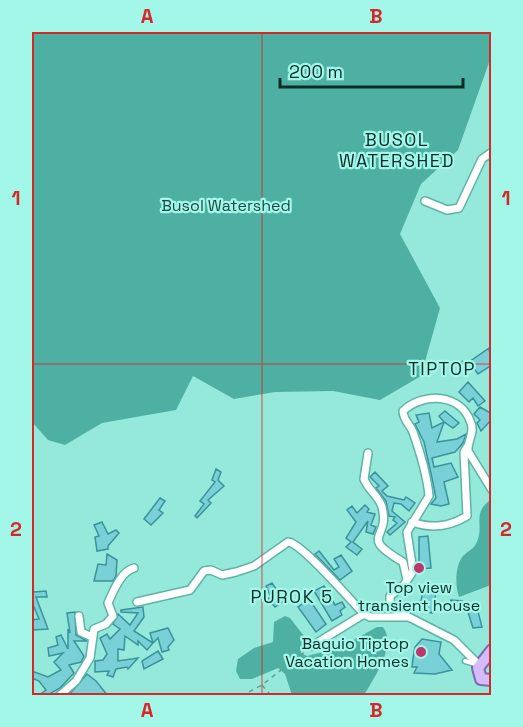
<svg xmlns="http://www.w3.org/2000/svg" width="523" height="727" viewBox="0 0 523 727" font-family="'Space Grotesk',sans-serif">
  <style>
    .forest { fill: #4eb0a2 }
    .building { fill: #79d0d7; stroke: #39939a; stroke-width: 1.5 }
    .lines { fill: none; stroke-linecap: round; stroke-linejoin: round }
    .service-casing { stroke: #5fb3a6; stroke-width: 7 }
    .minor-casing { stroke: #5fb3a6; stroke-width: 10 }
    .primary-casing { stroke: #7c6baf; stroke-width: 14 }
    .path { stroke: #5fa196; stroke-width: 1.5; stroke-dasharray: 4.5 4.5; stroke-linecap: butt }
    .service { stroke: #fff; stroke-width: 4 }
    .minor { stroke: #fff; stroke-width: 7 }
    .primary { stroke: #d6bafa; stroke-width: 10 }
    .grid { fill: none; stroke: #d62828; stroke-width: 1.5; stroke-opacity: 0.55 }
    .poi-dot { fill: #c03569; stroke: #a2f7e8; stroke-width: 2 }
    .labels { text-anchor: middle; dominant-baseline: central; stroke-width: 4.5; stroke-linejoin: round; paint-order: stroke }
    .park-label { font-size: 16px; fill: #1d4942; stroke: #a2f7e8 }
    .poi-label { font-size: 16px; fill: #082d28; stroke: #a2f7e8 }
    .neighbourhood-label { font-size: 18px; letter-spacing: 1.5px; fill: #082d28; stroke: #a2f7e8 }
    .neatline { fill: none; stroke: #d62828; stroke-width: 2 }
    .grid-label { font-size: 20px; text-anchor: middle; font-weight: bold; fill: #d62828 }
  </style>
  <rect width="100%" height="100%" fill="#95e9db"/>
  <!-- forest -->
  <path class="forest" d="M 32,32 L 491,32 L 491,57 L 458,150 L 421,184 L 400,234 L 440,308 L 421,376 L 380,400 L 333,391 L 275,392 L 234,399 L 193,376 L 176,410 L 102,423 L 65,445 L 48,440 L 32,422 Z
    M 489,501 L 492,501 L 491,585 L 459,597 C 455,586 455,565 463,556 C 470,549 475,549 478,539 C 483,524 473,514 489,501 Z
    M 285,616 L 290,618 L 304,636 L 301,653 L 307,656 L 339,648 L 377,627 L 383,627 C 397,645 374,678 364,695 L 292,695 L 285,674 L 278,668 L 252,679 L 240,679 L 236,671 L 238,659 L 254,648 L 273,642 L 274,622 Z"/>
  <!-- building -->
  <path class="building" d="M 489,348 L 492,365 L 478,374 L 472,366 L 466,372 L 458,365 L 463,361 L 466,364 Z
    M 468,382 L 485,401 L 478,406 L 473,398 L 469,402 L 459,392 Z
    M 480,407 L 492,414 L 492,419 L 481,431 L 477,423 L 480,420 L 474,414 Z
    M 445,411 L 459,423 L 453,428 L 444,422 L 437,442 L 457,439 L 466,434 L 463,443 L 455,452 L 432,458 L 434,467 L 451,463 L 458,477 L 444,482 L 449,504 L 441,506 L 431,504 L 436,498 L 432,478 L 424,442 L 415,424 L 419,422 L 416,415 L 429,413 L 432,428 L 444,422 L 439,416 Z
    M 216,469 L 221,472 L 218,480 L 224,486 L 208,500 L 211,503 L 197,518 L 195,516 L 204,504 L 200,501 L 215,482 L 212,480 Z
    M 375,472 L 388,486 L 382,491 L 387,496 L 404,500 L 406,497 L 415,503 L 409,511 L 401,504 L 394,503 L 392,511 L 405,522 L 390,535 L 387,532 L 397,523 L 393,520 L 395,517 L 389,516 L 386,501 L 376,488 L 379,486 L 370,477 Z
    M 160,498 L 165,501 L 159,510 L 163,513 L 151,525 L 144,519 Z
    M 365,505 L 369,509 L 367,512 L 375,514 L 371,525 L 376,527 L 373,534 L 366,532 L 368,521 L 353,542 L 362,549 L 357,555 L 346,547 L 351,542 L 346,538 L 356,522 L 347,510 L 352,506 L 357,513 Z
    M 102,522 L 108,534 L 116,530 L 119,533 L 108,546 L 108,549 L 97,551 L 95,537 L 99,536 L 94,525 Z
    M 428,536 L 431,568 L 419,569 L 419,537 Z
    M 319,551 L 334,570 L 339,567 L 334,559 L 341,555 L 352,571 L 340,580 L 315,554 Z
    M 107,554 L 117,560 L 116,576 L 113,581 L 94,581 L 98,564 L 106,565 Z
    M 272,583 L 284,601 L 275,607 L 268,599 L 271,597 L 266,586 Z
    M 324,586 L 335,605 L 342,602 L 345,607 L 340,611 L 342,615 L 332,621 L 314,591 Z
    M 32,588 L 34,592 L 46,591 L 47,597 L 36,597 L 48,629 L 32,630 L 32,620 L 39,619 L 34,607 L 32,608 Z
    M 423,591 L 436,593 L 432,613 L 419,610 Z
    M 309,599 L 326,624 L 316,632 L 298,607 Z
    M 451,600 L 462,601 L 461,606 L 476,604 L 482,627 L 473,628 L 468,612 L 449,610 Z
    M 143,607 L 144,617 L 134,631 L 153,643 L 147,650 L 138,641 L 138,645 L 125,636 L 124,650 L 118,649 L 118,661 L 138,658 L 128,669 L 127,667 L 116,669 L 113,677 L 107,675 L 109,671 L 95,672 L 95,661 L 103,660 L 107,654 L 100,638 L 107,634 L 110,639 L 120,629 L 113,624 L 118,614 L 130,625 L 138,613 L 121,612 L 121,610 Z
    M 75,612 L 76,635 L 87,641 L 74,641 L 84,656 L 81,662 L 69,665 L 74,673 L 60,688 L 46,696 L 38,696 L 46,690 L 39,681 L 32,678 L 32,671 L 48,677 L 61,670 L 54,662 L 63,653 L 49,656 L 48,648 L 58,645 L 56,637 L 61,635 L 68,649 L 68,629 L 70,633 L 67,613 Z
    M 168,628 L 174,640 L 168,647 L 169,650 L 162,652 L 158,638 L 153,643 L 150,633 Z
    M 422,639 L 441,642 L 439,654 L 452,670 L 435,674 L 414,673 L 417,667 L 412,667 L 413,658 L 415,647 Z
    M 158,651 L 163,659 L 144,669 L 142,661 Z
    M 87,674 L 96,681 L 108,696 L 68,696 Z"/>
  <g class="lines">
    <defs>
      <path id="service" d="M 465,661 L 475,664"/>
      <path id="minor" d="M 425,201 L 447,210 L 459,208 L 482,159 L 492,152
        M 368,453 L 364,479 C 368,490 379,496 382,507 C 391,540 357,535 403,562 L 407,580
        M 412,522 C 432,529 449,527 467,516 L 464,452 L 467,447
        M 137,602 L 190,590 L 204,571 L 211,570 L 222,575 L 236,572 L 254,566 L 288,542 C 302,543 351,601 364,614 L 370,617 L 407,617
        M 79,616 L 81,632 L 92,637
        M 312,646 L 364,614
        M 479,665 L 454,640 L 393,609 L 390,604 L 390,596 L 404,585 L 413,571 L 407,532 L 429,496 C 427,474 420,452 413,432 C 410,424 403,420 403,411 C 423,392 461,393 471,423 C 475,433 467,441 468,451 L 492,490
        M 59,696 L 76,681 L 90,658 L 94,629 L 106,624 L 113,616 L 108,603 C 113,592 121,571 134,568"/>
      <path id="primary" d="M 492,650 L 478,668 L 481,679 L 492,680"/>
    </defs>
    <!-- service casing -->
    <use href="#service" class="service-casing"/>
    <!-- minor casing -->
    <use href="#minor" class="minor-casing"/>
    <!-- primary casing -->
    <use href="#primary" class="primary-casing"/>
    <!-- path -->
    <path class="path" d="M 262,685 L 269,693
      M 241,696 L 262,685 L 307,650"/>
    <!-- service -->
    <use href="#service" class="service"/>
    <!-- minor -->
    <use href="#minor" class="minor"/>
    <!-- primary -->
    <use href="#primary" class="primary"/>
  </g>
  <!-- grid -->
  <path class="grid" d="M 262,32 L 262,696M 32,364 L 492,364"/>
  <!-- markers -->
  <g class="poi-dot">
    <circle cx="419" cy="568" r="6"/>
    <circle cx="421" cy="652" r="6"/>
  </g>
  <g class="labels">
    <!-- park labels -->
    <g class="park-label">
      <text x="226" y="205">Busol Watershed</text>
    </g>
    <!-- poi labels -->
    <g class="poi-label">
      <text x="419" y="587">Top view<tspan x="419" dy="18">transient house</tspan></text>
      <text x="409" y="643" text-anchor="end">Baguio Tiptop<tspan x="409" dy="18">Vacation Homes</tspan></text>
    </g>
    <!-- neighbourhood labels -->
    <g class="neighbourhood-label">
      <text x="397" y="139">BUSOL<tspan x="397" dy="21">WATERSHED</tspan></text>
      <text x="442" y="368">TIPTOP</text>
      <text x="292" y="596">PUROK 5</text>
    </g>
  </g>
  <!-- border -->
  <rect width="523" height="727" fill="none" stroke="#a2f7e8" stroke-width="66"/>
  <!-- scale -->
  <path d="M280 78v9h183v-9" fill="none" stroke="#082d28" stroke-width="3"/>
  <text x="289" y="78" font-size="18" fill="#082d28" stroke="#a2f7e8" stroke-width="4.5" paint-order="stroke">200 m</text>
  <rect x="33" y="33" width="457" height="661" class="neatline"/>
  <g class="grid-label">
    <text x="147" y="23">A</text>
    <text x="376" y="23">B</text>
    <text x="16" y="205">1</text>
    <text x="506" y="205">1</text>
    <text x="16" y="536">2</text>
    <text x="506" y="536">2</text>
    <text x="147" y="717">A</text>
    <text x="376" y="717">B</text>
  </g>
</svg>
